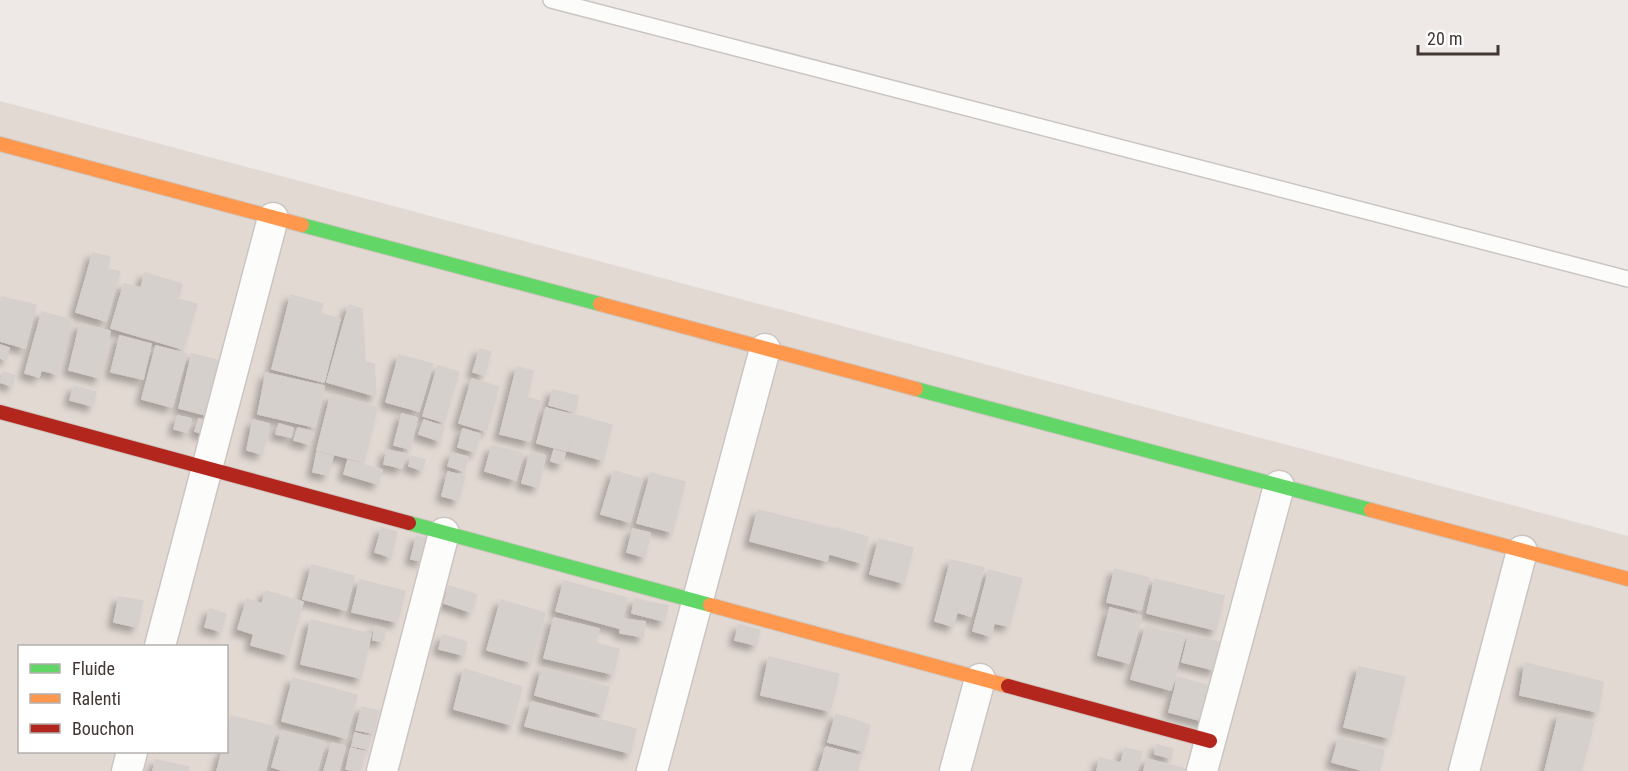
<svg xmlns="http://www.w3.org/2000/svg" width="1628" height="771" viewBox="0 0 1628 771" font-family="'Roboto Condensed',sans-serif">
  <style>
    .residential { fill: #e2d9d3; fill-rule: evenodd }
    .building { fill: #d6d0cd; stroke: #d6cfcc; stroke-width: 1.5; filter: url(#shadow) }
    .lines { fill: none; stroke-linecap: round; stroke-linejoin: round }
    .lane-casing { stroke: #cac5c2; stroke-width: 18 }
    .street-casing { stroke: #cac5c2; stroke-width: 33 }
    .fast-casing { stroke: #cec5be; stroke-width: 16 }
    .slow-casing { stroke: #cec5be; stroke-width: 16 }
    .jam-casing { stroke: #cec5be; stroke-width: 16 }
    .lane { stroke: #fcfcfb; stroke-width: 15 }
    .street { stroke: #fcfcfb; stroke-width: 30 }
    .fast { stroke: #63d668; stroke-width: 14 }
    .slow { stroke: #ff974d; stroke-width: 14 }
    .jam { stroke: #b3261e; stroke-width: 14 }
  </style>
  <defs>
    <filter id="shadow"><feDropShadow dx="-5.5" dy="5.5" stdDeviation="3" flood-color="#0004"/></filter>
  </defs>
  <rect width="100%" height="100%" fill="#eee9e6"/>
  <!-- residential -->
  <path class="residential" d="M 0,101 L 1628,536 L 1628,771 L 0,771 ZM 20,646 L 226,646 L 226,752 L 20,752 Z"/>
  <!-- building -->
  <path class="building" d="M 93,253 L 110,257 L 107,269 L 120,272 L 106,321 L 76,312 Z
    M 145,273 L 182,284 L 178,299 L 197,304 L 183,349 L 111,328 L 124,284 L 141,288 Z
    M 291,295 L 323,304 L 320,313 L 340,319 L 324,382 L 272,369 Z
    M 2,297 L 36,305 L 25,348 L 0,341 L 0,304 Z
    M 349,305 L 362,309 L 365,362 L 374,364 L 376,396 L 327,382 Z
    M 42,312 L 72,320 L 57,374 L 41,370 L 39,377 L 25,373 Z
    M 80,324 L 110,331 L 100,378 L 69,370 Z
    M 120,336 L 151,344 L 143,379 L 111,372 Z
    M 0,345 L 9,348 L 6,360 L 0,358 Z
    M 156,346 L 187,354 L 172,407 L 142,399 Z
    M 480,349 L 491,352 L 484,375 L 473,372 Z
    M 192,354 L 225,362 L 210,416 L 179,408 Z
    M 399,355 L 433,364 L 419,411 L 386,402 Z
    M 438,366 L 459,372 L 444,422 L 423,416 Z
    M 517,367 L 533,371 L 527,398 L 540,401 L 530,441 L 500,434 Z
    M 4,372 L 15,376 L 12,386 L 0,382 Z
    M 266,373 L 324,386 L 315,427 L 258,414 Z
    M 472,379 L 499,387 L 486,431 L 459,423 Z
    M 74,386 L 96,392 L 93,406 L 70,400 Z
    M 553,390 L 578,396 L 575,412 L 549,405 Z
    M 331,395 L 377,407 L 364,462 L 317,450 Z
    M 546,408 L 578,416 L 567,451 L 537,443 Z
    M 402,414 L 417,418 L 410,449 L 394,445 Z
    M 178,416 L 191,419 L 187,432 L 174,429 Z
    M 579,416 L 612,425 L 603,460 L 569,451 Z
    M 199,419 L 214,423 L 210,436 L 195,431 Z
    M 253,420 L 269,424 L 262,454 L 247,450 Z
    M 424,420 L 444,427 L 440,441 L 419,434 Z
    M 279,424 L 293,428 L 291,437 L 276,434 Z
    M 298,428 L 314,432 L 309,444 L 294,440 Z
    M 463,429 L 480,434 L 475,452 L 458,447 Z
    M 492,446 L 523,453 L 516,480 L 485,471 Z
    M 387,450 L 406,454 L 402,468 L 384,464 Z
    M 554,450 L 565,453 L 562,464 L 551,461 Z
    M 317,452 L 333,456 L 328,475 L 313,472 Z
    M 452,453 L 468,457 L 464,471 L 448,466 Z
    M 530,453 L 545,456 L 538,487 L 522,483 Z
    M 412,456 L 425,460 L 422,470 L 409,466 Z
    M 348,460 L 382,470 L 378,484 L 344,474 Z
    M 614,471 L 642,479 L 630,522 L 601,514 Z
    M 448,472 L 465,476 L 458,500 L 442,496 Z
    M 651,473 L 685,482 L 672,532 L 637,523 Z
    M 758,510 L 835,529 L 827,561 L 750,541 Z
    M 382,528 L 397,532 L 391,557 L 375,552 Z
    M 836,528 L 868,537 L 862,563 L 830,554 Z
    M 633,529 L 650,533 L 645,557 L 627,552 Z
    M 417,536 L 428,539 L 422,561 L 411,559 Z
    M 879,539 L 913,548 L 904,583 L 870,574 Z
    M 951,560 L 984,568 L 971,616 L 957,612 L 953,626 L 935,621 Z
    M 312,565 L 354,576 L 346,610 L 303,599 Z
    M 1115,569 L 1149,578 L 1141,610 L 1107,602 Z
    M 989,570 L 1022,579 L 1009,626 L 994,623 L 991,636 L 973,631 Z
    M 1155,579 L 1224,596 L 1216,630 L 1147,613 Z
    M 360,580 L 405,591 L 397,622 L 352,612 Z
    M 564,581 L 627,598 L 619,628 L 556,611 Z
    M 449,586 L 477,595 L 471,612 L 444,603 Z
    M 266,591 L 303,602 L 288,655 L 251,645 L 254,634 L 238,629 L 247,599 L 262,604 Z
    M 119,597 L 143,601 L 137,627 L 114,622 Z
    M 635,599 L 668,606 L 664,621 L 632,613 Z
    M 501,600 L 545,613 L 531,662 L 487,650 Z
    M 1110,608 L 1141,616 L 1129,663 L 1098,655 Z
    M 210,609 L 226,614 L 221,631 L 205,627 Z
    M 554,618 L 599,629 L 595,643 L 619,649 L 613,674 L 544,658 Z
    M 622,619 L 645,622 L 643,637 L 620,633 Z
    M 311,620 L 371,634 L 361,678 L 301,664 Z
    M 739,625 L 760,630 L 756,645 L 735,640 Z
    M 1146,626 L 1185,636 L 1171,690 L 1131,679 Z
    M 375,627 L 385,629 L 383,641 L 373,640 Z
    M 1189,634 L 1222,643 L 1215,670 L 1182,662 Z
    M 443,635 L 467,642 L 464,655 L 439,649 Z
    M 769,657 L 839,674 L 830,711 L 761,695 Z
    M 1525,663 L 1603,682 L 1598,712 L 1520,695 Z
    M 1359,667 L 1405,677 L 1390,738 L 1344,727 Z
    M 542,668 L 609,687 L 602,714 L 535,695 Z
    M 464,669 L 522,687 L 512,725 L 454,709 Z
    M 1178,677 L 1217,688 L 1207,722 L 1169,712 Z
    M 293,678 L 357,695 L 346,738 L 282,721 Z
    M 532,702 L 636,729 L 630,753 L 525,726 Z
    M 362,707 L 379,711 L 373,733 L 356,730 Z
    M 836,714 L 870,725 L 863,751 L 828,742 Z
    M 1559,714 L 1594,722 L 1581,771 L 1545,771 Z
    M 231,716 L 276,727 L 265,771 L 217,771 L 222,752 L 226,752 L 226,733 Z
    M 282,731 L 325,742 L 317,771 L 285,771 L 272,767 Z
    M 355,733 L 371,737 L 368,749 L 352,746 Z
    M 1339,738 L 1384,750 L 1379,771 L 1365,771 L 1332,762 Z
    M 332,743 L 345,747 L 339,771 L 324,771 Z
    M 1157,745 L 1173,749 L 1171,758 L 1155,754 Z
    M 826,747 L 861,756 L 857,771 L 819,771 Z
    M 351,748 L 365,752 L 360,771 L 346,769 Z
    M 1125,748 L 1142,752 L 1137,771 L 1097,771 L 1100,758 L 1121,763 Z
    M 1147,759 L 1189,770 L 1188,771 L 1144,771 Z
    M 156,760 L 189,767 L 188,771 L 153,771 Z"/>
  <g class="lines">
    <defs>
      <path id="lane" d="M 551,0 L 1628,279"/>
      <path id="street" d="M 160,646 L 273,218
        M 127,771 L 132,752
        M 382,771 L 444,533
        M 652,771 L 765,349
        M 955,771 L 980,679
        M 1202,771 L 1279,486
        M 1464,771 L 1522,551"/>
      <path id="fast" d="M 302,225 L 600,304
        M 916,389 L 1371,510
        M 409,523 L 710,605"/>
      <path id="slow" d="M 0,144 L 302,225
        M 600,304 L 916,389
        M 1371,510 L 1628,579
        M 710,605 L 1008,686"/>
      <path id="jam" d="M 0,412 L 409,523
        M 1008,686 L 1210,741"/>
    </defs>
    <!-- lane casing -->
    <use href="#lane" class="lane-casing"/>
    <!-- street casing -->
    <use href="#street" class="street-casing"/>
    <!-- fast casing -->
    <use href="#fast" class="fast-casing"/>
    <!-- slow casing -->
    <use href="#slow" class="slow-casing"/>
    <!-- jam casing -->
    <use href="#jam" class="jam-casing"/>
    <!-- lane -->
    <use href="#lane" class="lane"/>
    <!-- street -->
    <use href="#street" class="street"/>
    <!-- fast -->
    <use href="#fast" class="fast"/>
    <!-- slow -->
    <use href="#slow" class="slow"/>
    <!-- jam -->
    <use href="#jam" class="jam"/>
  </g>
  <!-- legend -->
  <rect x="18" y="645" width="210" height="108" fill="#ffffff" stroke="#b3afad" stroke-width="1.5"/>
  <rect x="30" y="664" width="30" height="9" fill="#63d668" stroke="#b3afad" stroke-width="1.5"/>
  <text x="72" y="675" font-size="18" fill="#423733">Fluide</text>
  <rect x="30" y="694" width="30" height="9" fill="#ff974d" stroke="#b3afad" stroke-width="1.5"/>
  <text x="72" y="705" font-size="18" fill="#423733">Ralenti</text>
  <rect x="30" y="724" width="30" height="9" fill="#b3261e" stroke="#b3afad" stroke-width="1.5"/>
  <text x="72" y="735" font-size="18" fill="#423733">Bouchon</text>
  <!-- scale -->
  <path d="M1418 45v9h80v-9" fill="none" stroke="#423733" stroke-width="3"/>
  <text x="1427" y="45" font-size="18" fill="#423733" stroke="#ffffff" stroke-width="4.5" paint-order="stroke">20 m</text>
</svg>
